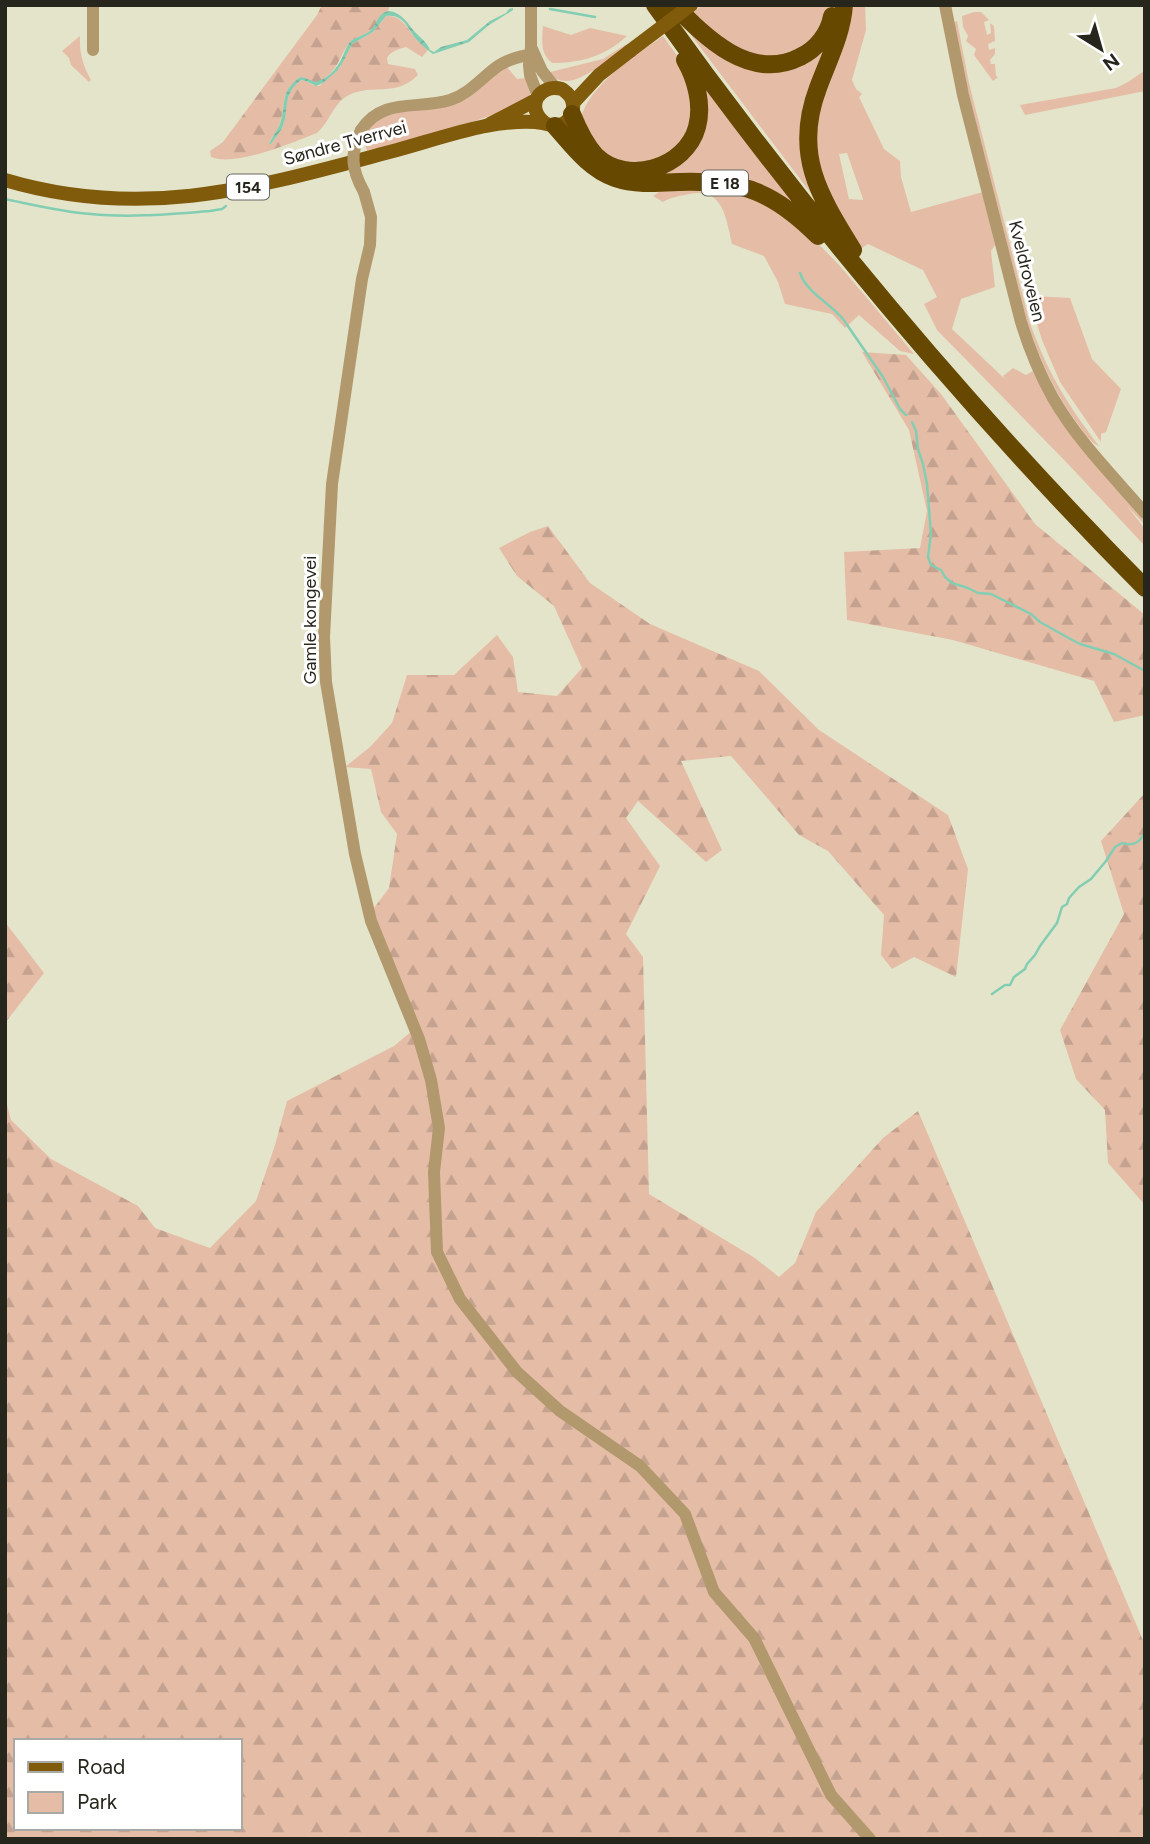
<svg xmlns="http://www.w3.org/2000/svg" width="1150" height="1844" viewBox="0 0 1150 1844" font-family="Figtree,sans-serif">
  <style>
    .green { fill: #e5bda7; fill-rule: evenodd }
    .forest { fill: url(#forest-firs); fill-rule: evenodd }
    .water { fill: url(#water-waves) }
    .lines { fill: none; stroke-linecap: round; stroke-linejoin: round }
    .stream { stroke: #83ceb2; stroke-width: 2.5 }
    .minor { stroke: #b2986d; stroke-width: 12 }
    .major { stroke: #805b0c; stroke-width: 14 }
    .highway { stroke: #674801; stroke-width: 18 }
    .minor-bridge { stroke: #b2986d; stroke-width: 12 }
    .major-bridge { stroke: #805b0c; stroke-width: 14 }
    .labels { text-anchor: middle; dominant-baseline: central; stroke-width: 6; stroke-linejoin: round; paint-order: stroke }
    .shield { fill: #fff; stroke: #676760; stroke-width: 2 }
    .shield-label { font-size: 16px; font-weight: bold; fill: #26261c }
    .street-label { font-size: 18px; fill: #26261c; stroke: #fff }
  </style>
  <defs>
    <pattern id="forest-firs" width="22" height="20" patternUnits="userSpaceOnUse" patternTransform="scale(1.75)"><rect width="22" height="20" fill="#e5bda7"/><path d="M5 1l3.5 6h-7zM16 11l3.5 6h-7z" fill="#c4a28f"/></pattern>
    <pattern id="water-waves" width="16" height="10" patternUnits="userSpaceOnUse" patternTransform="scale(1.75)"><rect width="16" height="10" fill="#83ceb2"/><path d="M0 5q4-4 8 0t8 0" fill="none" stroke="#71b198"/></pattern>
  </defs>
  <rect width="100%" height="100%" fill="#e3e4ca"/>
  <!-- green -->
  <path class="green" d="M 703,5 L 830,5 L 830,6 L 825,26 L 817,37 L 783,60 L 742,55 L 688,16 Z
    M 851,5 L 865,5 L 866,30 L 852,80 L 856,89 L 862,94 L 859,97 L 884,149 L 900,161 L 901,177 L 911,212 L 983,192 L 995,245 L 991,251 L 995,287 L 961,299 L 952,329 L 1005,379 L 1003,376 L 1013,368 L 1026,375 L 1033,371 L 1059,419 L 1145,522 L 1145,525 L 1127,506 L 1145,529 L 1145,546 L 1067,463 L 937,330 L 924,304 L 937,297 L 923,270 L 868,244 L 862,248 L 840,219 L 816,159 L 818,103 ZM 847,153 L 863,199 L 863,200 L 849,199 L 839,154 Z
    M 974,12 L 981,12 L 989,20 L 984,22 L 987,35 L 991,33 L 990,23 L 994,26 L 995,41 L 988,44 L 989,50 L 995,48 L 995,54 L 990,60 L 991,64 L 995,64 L 996,76 L 998,77 L 993,81 L 974,55 L 976,49 L 966,41 L 968,36 L 963,27 L 962,16 Z
    M 957,21 L 969,83 L 1029,320 C 1046,370 1067,404 1099,446 C 1091,443 1086,435 1080,427 C 1056,396 1041,362 1028,325 L 962,68 L 953,23 Z
    M 681,22 L 747,65 L 828,39 L 807,118 L 824,209 L 813,196 Z
    M 543,26 L 571,35 L 590,28 L 627,36 C 605,56 582,63 552,63 C 540,54 542,40 543,26 Z
    M 80,36 C 79,52 83,66 91,80 L 89,82 L 71,65 L 69,58 L 62,51 Z
    M 663,36 L 678,57 L 688,77 L 694,113 L 678,148 L 642,167 L 601,153 L 581,118 C 589,85 636,55 663,36 Z
    M 625,45 L 626,47 C 612,57 583,82 565,81 C 558,81 554,77 550,72 L 603,59 Z
    M 506,66 L 517,79 L 526,78 C 529,85 533,93 528,98 C 522,104 511,108 503,111 C 460,128 413,138 367,151 L 362,136 L 366,128 L 389,113 L 452,105 Z
    M 1144,71 L 1145,91 L 1025,115 L 1020,105 L 1116,88 L 1128,82 Z
    M 697,76 L 813,224 L 794,207 L 653,175 L 684,160 Z
    M 708,186 L 748,194 L 800,225 L 840,266 L 914,354 L 900,351 L 859,315 L 845,328 L 832,314 L 785,304 L 778,282 L 764,256 L 732,244 C 726,219 724,187 689,194 C 680,196 671,197 663,202 L 653,196 L 665,188 Z
    M 1033,296 L 1070,298 L 1092,359 L 1121,389 L 1106,432 L 1101,434 L 1101,442 L 1060,382 L 1042,340 L 1029,298 Z"/>
  <!-- forest -->
  <path class="forest" d="M 322,5 L 390,5 L 388,11 C 380,15 377,25 370,31 C 363,37 353,37 347,46 C 337,62 337,73 316,83 L 300,77 C 279,95 287,99 280,123 C 278,131 272,136 269,144 L 271,144 C 274,139 278,135 281,130 C 290,112 280,95 301,80 L 306,81 L 313,85 L 319,86 L 323,83 L 340,67 L 352,44 L 373,32 L 386,16 C 402,15 407,28 416,39 C 420,44 424,45 428,50 L 422,57 L 406,47 C 399,49 391,51 387,58 L 388,64 L 415,69 L 418,75 C 395,98 373,83 349,95 C 333,103 330,122 317,133 C 292,143 235,167 211,157 L 210,151 L 223,142 L 317,15 Z
    M 862,352 L 906,355 L 941,394 L 1035,524 L 1145,615 L 1145,715 L 1114,722 L 1094,681 L 953,640 L 847,620 L 844,552 L 920,548 L 927,511 L 909,430 Z
    M 548,526 L 590,583 L 650,624 L 759,671 L 819,730 L 948,815 L 968,869 L 956,977 L 914,957 L 892,969 L 881,955 L 884,915 L 828,851 L 799,835 L 731,756 L 681,761 L 722,850 L 706,862 L 638,801 L 626,818 L 660,866 L 626,934 L 643,957 L 649,1194 L 755,1258 L 779,1277 L 795,1263 L 816,1212 L 883,1138 L 918,1111 L 1145,1645 L 1145,1839 L 5,1839 L 5,1097 L 11,1120 L 51,1159 L 138,1206 L 155,1228 L 210,1248 L 256,1201 L 275,1145 L 287,1101 L 394,1046 L 419,1025 L 368,916 L 389,888 L 397,834 L 381,812 L 371,769 L 345,767 L 370,747 L 392,723 L 407,675 L 454,675 L 497,635 L 513,657 L 518,692 L 557,696 L 582,668 L 554,606 L 517,576 L 499,548 L 530,532 ZM 16,1741 L 240,1741 L 240,1828 L 16,1828 Z
    M 1145,793 L 1145,1205 L 1108,1163 L 1105,1110 L 1076,1079 L 1060,1030 L 1124,914 L 1101,841 Z
    M 5,922 L 44,973 L 5,1023 Z"/>
  <!-- water -->
  <path class="water" d="M 513,8 L 513,10 L 489,25 L 469,42 L 433,54 C 429,51 419,43 416,39 C 407,28 404,14 386,16 L 373,32 L 352,44 L 343,62 L 337,71 L 323,83 L 316,86 L 306,81 L 301,80 C 280,96 291,111 281,130 C 278,135 274,139 271,144 L 269,144 C 272,137 277,131 280,124 C 287,102 279,93 300,77 L 305,78 L 315,82 C 326,80 337,69 342,58 C 344,53 346,48 349,43 C 355,36 365,36 371,30 C 375,25 377,20 380,16 C 390,4 404,17 410,26 C 416,35 427,41 430,50 L 434,52 L 441,47 L 467,40 L 490,21 L 506,13 L 509,9 Z"/>
  <g class="lines">
    <!-- stream -->
    <path class="stream" d="M 550,9 L 595,17
      M 5,199 C 34,205 62,212 91,214 C 130,218 171,214 210,211 L 222,209 L 226,206
      M 800,273 C 807,293 830,303 843,319 L 883,377 L 900,409 L 906,415
      M 912,422 L 916,431 L 918,449 L 923,464 L 927,484 L 931,534 L 928,557 L 931,565 L 941,570 L 945,577 L 952,583 L 968,588 L 978,593 L 991,594 L 1031,614 L 1040,622 L 1065,636 L 1080,644 L 1114,654 L 1145,671
      M 992,994 L 1005,985 L 1010,985 L 1014,977 L 1025,969 L 1027,964 L 1035,955 L 1040,946 L 1057,923 L 1062,907 L 1067,904 L 1069,898 L 1079,887 L 1091,879 L 1106,861 L 1115,847 L 1122,843 C 1134,847 1140,842 1145,832"/>
    <!-- minor -->
    <path class="minor" d="M 531,5 L 531,47 L 529,65 L 530,75 L 538,96
      M 945,5 L 963,95 L 1021,322 C 1029,348 1039,373 1053,398 C 1077,440 1113,476 1145,513
      M 532,49 L 542,71 L 555,87
      M 93,50 L 93,5
      M 361,130 C 383,97 417,110 450,100 C 468,94 479,81 494,69 C 505,60 520,56 534,54
      M 364,192 L 371,217 L 370,245 L 362,279 L 332,484 L 324,637 L 326,682 L 355,854 L 371,921 L 419,1039 L 431,1080 L 439,1128 L 434,1172 L 437,1252 L 460,1299 L 517,1372 L 560,1411 L 640,1466 L 685,1514 L 714,1592 L 754,1638 L 831,1795 L 870,1839"/>
    <!-- major -->
    <path class="major" d="M 573,103 L 599,75 L 630,51
      M 490,124 L 536,100
      M 5,180 C 146,222 261,186 397,150 C 426,142 456,132 485,126 C 502,123 526,120 543,123 C 549,124 553,127 559,125 C 568,123 574,115 573,105 C 573,98 568,93 562,89 C 538,83 525,108 545,123"/>
    <!-- highway -->
    <path class="highway" d="M 655,5 C 803,212 966,407 1145,588
      M 674,5 C 706,38 750,82 800,57 C 817,49 829,33 832,16
      M 844,5 C 842,34 828,61 818,88 C 793,154 819,195 853,250
      M 572,114 C 578,129 585,144 596,156 C 627,186 686,168 697,127 C 703,105 696,79 685,60
      M 555,126 C 572,145 589,169 615,178 C 635,185 658,183 679,182 C 742,180 773,191 818,236"/>
    <!-- minor-bridge -->
    <path class="minor-bridge" d="M 361,130 C 350,154 351,169 364,192"/>
    <!-- major-bridge -->
    <path class="major-bridge" d="M 630,51 L 691,5"/>
  </g>
  <g class="labels">
    <!-- shield labels -->
    <g class="shield">
      <rect x="702" y="170.5" width="46" height="25" rx="5"/>
      <rect x="227" y="174.5" width="42" height="25" rx="5"/>
    </g>
    <g class="shield-label">
      <text x="725" y="183">E 18</text>
      <text x="248" y="187">154</text>
    </g>
    <!-- street labels -->
    <g class="street-label">
      <text transform="translate(345 143) rotate(-15)">Søndre Tverrvei</text>
      <text transform="translate(1027 271) rotate(76)">Kveldroveien</text>
      <text transform="translate(310 620) rotate(-90)">Gamle kongevei</text>
    </g>
  </g>
  <!-- border -->
  <rect width="1150" height="1844" fill="none" stroke="#26261c" stroke-width="14"/>
  <!-- legend -->
  <rect x="14" y="1739" width="228" height="91" fill="#ffffff" stroke="#a8a8a4" stroke-width="2"/>
  <rect x="28" y="1762" width="35" height="10" fill="#805b0c" stroke="#a8a8a4" stroke-width="2"/>
  <text x="77" y="1774" font-size="21" fill="#26261c">Road</text>
  <rect x="28" y="1792" width="35" height="21" fill="#e5bda7" stroke="#a8a8a4" stroke-width="2"/>
  <text x="77" y="1809" font-size="21" fill="#26261c">Park</text>
  <!-- north arrow -->
  <g transform="translate(1101 49) rotate(143)" stroke="#ffffff" stroke-width="5" paint-order="stroke">
  <path d="M0-5L12 26L0 18L-12 26Z" fill="#26261c"/>
  <text y="-10" font-size="19" font-weight="bold" text-anchor="middle" fill="#26261c">N</text>
  </g>
</svg>
